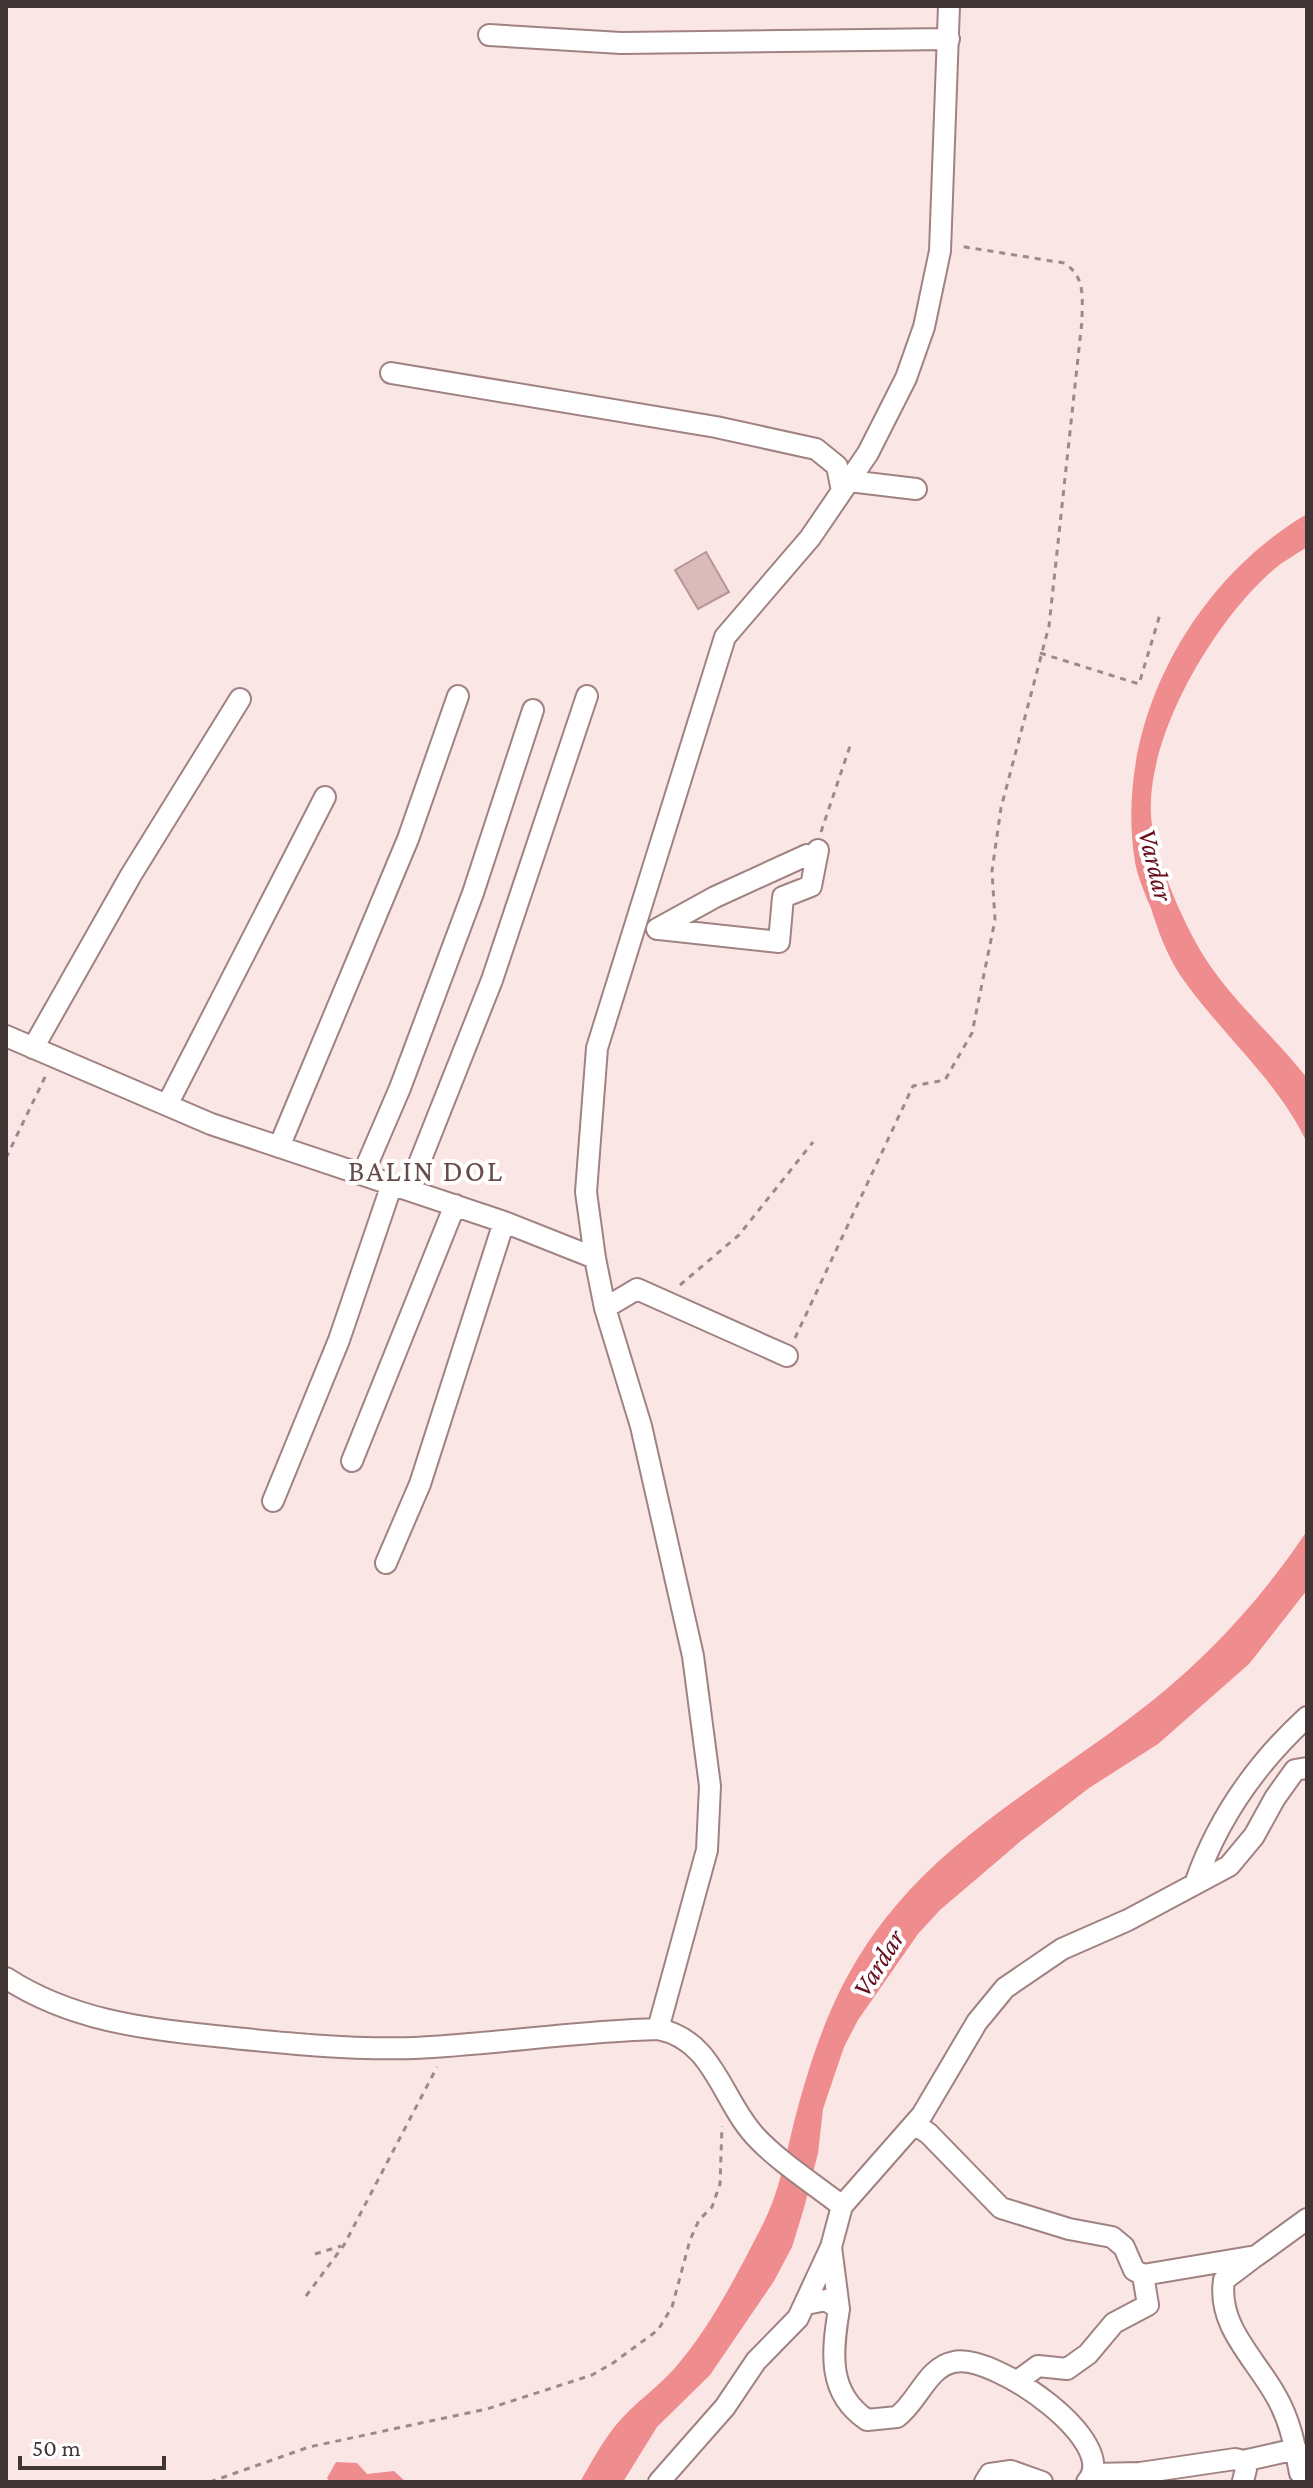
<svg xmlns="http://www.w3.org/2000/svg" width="1313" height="2488" viewBox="0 0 1313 2488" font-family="'Crimson Pro',serif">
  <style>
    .water { fill: #ef8c8e }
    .building { fill: #dbbbba; stroke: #b59696; stroke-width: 2 }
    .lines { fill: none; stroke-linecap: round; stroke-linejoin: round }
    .minor-casing { stroke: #a08281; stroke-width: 24 }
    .path { stroke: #9a8a8a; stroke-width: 3; stroke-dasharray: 6 6; stroke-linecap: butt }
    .minor { stroke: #fff; stroke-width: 20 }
    .labels { text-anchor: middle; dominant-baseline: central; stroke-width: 8; stroke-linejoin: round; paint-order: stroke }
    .water-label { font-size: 28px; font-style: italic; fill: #670f1d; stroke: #fff }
    .quarter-label { font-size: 30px; letter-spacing: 2px; fill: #674b4b; stroke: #fff }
  </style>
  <rect width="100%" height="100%" fill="#fbe6e6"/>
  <!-- water -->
  <path class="water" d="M 1307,514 L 1307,547 C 1295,555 1282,562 1272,571 C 1213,623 1146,736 1151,816 C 1154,857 1183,923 1205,958 C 1233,1002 1275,1037 1307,1078 L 1307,1143 C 1277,1079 1220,1033 1180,975 C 1167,955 1158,931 1151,908 C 1145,894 1138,878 1135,862 C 1113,726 1191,582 1307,514 Z
    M 1307,1531 L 1307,1590 L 1249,1664 L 1158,1744 L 1089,1788 L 1022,1840 L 940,1910 L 918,1934 L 858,2020 L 844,2047 L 823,2109 L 818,2153 L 804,2208 L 792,2247 L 774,2281 L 710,2375 L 657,2427 L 623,2482 L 580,2482 C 591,2463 602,2442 616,2425 C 633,2404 656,2389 674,2369 C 710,2328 736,2276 761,2228 C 779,2194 785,2159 794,2122 C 816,2038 841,1969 899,1902 C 960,1830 1055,1775 1130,1718 C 1201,1665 1257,1605 1307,1531 Z
    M 336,2462 L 357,2463 L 367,2474 L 394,2471 L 406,2482 L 330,2482 L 327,2478 Z"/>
  <!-- building -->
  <path class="building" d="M 706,552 L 729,592 L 698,609 L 675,570 Z"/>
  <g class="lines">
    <defs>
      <path id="minor" d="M 489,35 L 621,43 L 949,39
        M 391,373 L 716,427 L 816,449 L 837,466 L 842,491
        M 849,481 L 916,489
        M 657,929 L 715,897 L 807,855
        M 659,929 L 779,942 L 783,897 L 811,886 L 818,850
        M 6,1036 L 211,1124 L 504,1222 L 595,1258
        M 33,1048 L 131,875 L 240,699
        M 167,1105 L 325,797
        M 279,1147 L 408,839 L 458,696
        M 363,1174 L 400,1088 L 473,893 L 533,710
        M 409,1189 L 492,980 L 587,696
        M 605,1308 L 637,1289 L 787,1356
        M 352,1461 L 455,1205
        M 273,1501 L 339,1340 L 392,1184
        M 386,1563 L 420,1484 L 504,1222
        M 1195,1884 C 1217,1820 1257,1763 1307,1717
        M 6,1978 C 69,2019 142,2029 215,2036 C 282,2043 348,2050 415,2048 C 496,2044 577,2031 658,2029
        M 915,2124 L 929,2134 L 1001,2208 L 1069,2229 L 1112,2237 L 1124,2247 L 1134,2270 L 1143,2275 L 1256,2256 L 1307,2219
        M 842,2206 C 814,2184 779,2162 755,2136 C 721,2099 714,2040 658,2029 L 707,1850 L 710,1786 L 693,1656 L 641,1426 L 605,1308 L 595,1258 L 586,1192 L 597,1048 L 725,637 L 810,538 L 868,453 L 906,378 L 924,327 L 940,251 L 949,6
        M 831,2247 L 839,2309
        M 1253,2258 L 1224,2280 C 1217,2326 1255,2358 1276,2396 C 1290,2420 1295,2446 1300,2473
        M 806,2304 L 826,2300 L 839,2309 C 832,2352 827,2393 867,2420 L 897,2417 C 918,2402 927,2367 954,2362 C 995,2353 1123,2444 1087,2482
        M 1019,2380 L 1038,2366 L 1067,2369 L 1088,2354 L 1114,2323 L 1148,2305 L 1143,2275
        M 1243,2461 L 1296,2449
        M 1093,2474 L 1140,2473 L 1235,2459 L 1243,2461 L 1246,2469 L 1243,2481
        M 659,2482 L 725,2407 L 756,2361 L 798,2318 L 831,2247 L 842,2206 L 922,2115 L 977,2022 L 1005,1988 L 1062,1949 L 1128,1920 L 1229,1866 L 1254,1836 L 1275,1798 L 1295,1770 L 1307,1768
        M 985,2482 L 990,2474 L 1011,2471 L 1042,2482"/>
    </defs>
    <!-- minor casing -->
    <use href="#minor" class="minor-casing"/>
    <!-- path -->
    <path class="path" d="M 1040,653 L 1139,684 L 1161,611
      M 821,832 L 850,746
      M 6,1158 L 46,1075
      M 680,1285 L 739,1235 L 813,1142
      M 795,1338 L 913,1086 L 945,1080 L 972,1033 L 995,920 L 992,871 L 1001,808 L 1049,626 L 1082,321 C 1082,297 1086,277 1064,263 L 959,246
      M 315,2254 L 341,2246
      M 306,2296 L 344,2245 L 437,2067
      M 210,2482 L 309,2447 L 487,2409 L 592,2375 L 613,2363 L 658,2330 L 672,2307 L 690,2240 L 699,2220 L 712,2207 L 720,2184 L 722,2126"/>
    <!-- minor -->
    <use href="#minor" class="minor"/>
  </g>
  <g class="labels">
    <!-- water labels -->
    <g class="water-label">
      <text transform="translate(1156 865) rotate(76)">Vardar</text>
      <text transform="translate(878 1963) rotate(-58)">Vardar</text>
    </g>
    <!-- quarter labels -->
    <g class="quarter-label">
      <text x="426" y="1170">BALIN DOL</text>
    </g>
  </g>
  <!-- border -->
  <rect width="1313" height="2488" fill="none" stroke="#413434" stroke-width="16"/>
  <!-- scale -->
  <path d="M20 2456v12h144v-12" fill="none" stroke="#413434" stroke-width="4"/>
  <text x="32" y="2456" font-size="24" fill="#413434" stroke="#ffffff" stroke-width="6" paint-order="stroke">50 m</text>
</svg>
